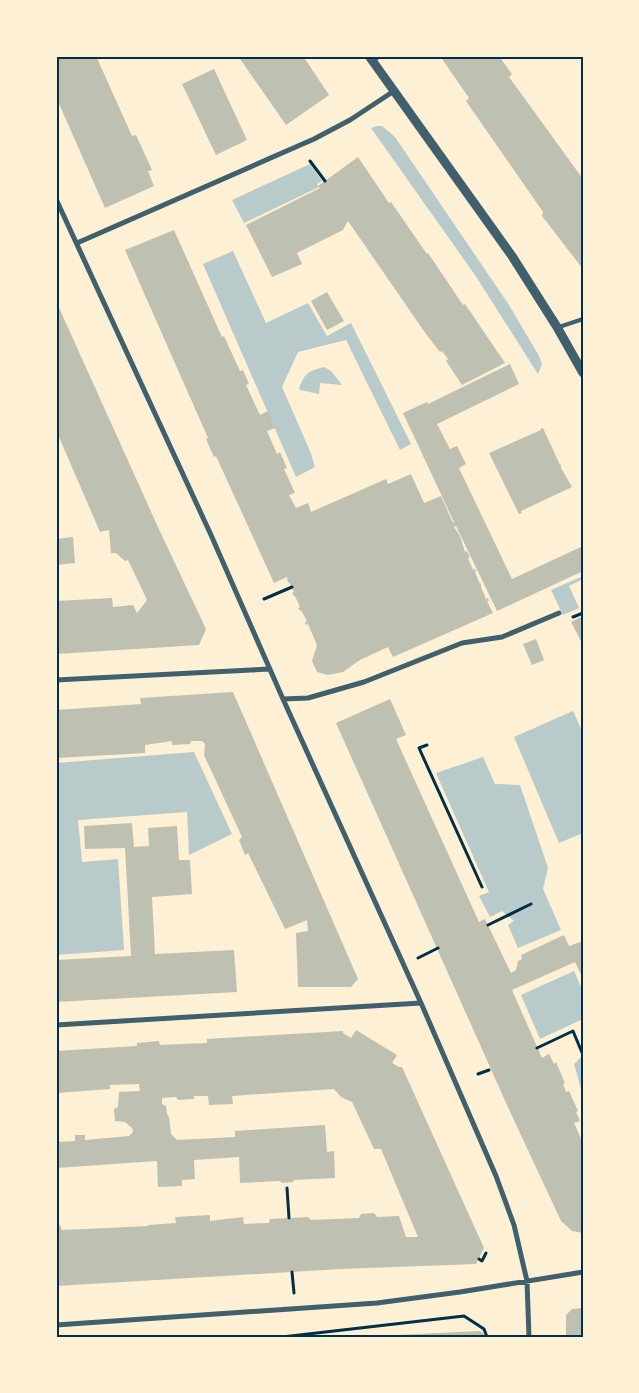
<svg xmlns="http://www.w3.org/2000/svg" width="639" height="1393" viewBox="0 0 639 1393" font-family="Poppins,sans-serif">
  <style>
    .green { fill: #b9caca }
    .building { fill: #bec0b2 }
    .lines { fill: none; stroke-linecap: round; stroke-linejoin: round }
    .path { stroke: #003049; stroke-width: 3 }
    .service { stroke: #3f606c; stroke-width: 4 }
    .minor { stroke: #3f606c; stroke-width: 5 }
    .tertiary { stroke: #3f606c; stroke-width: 9 }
    .neatline { fill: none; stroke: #003049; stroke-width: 2 }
  </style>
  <rect width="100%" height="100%" fill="#fdf0d5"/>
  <!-- green -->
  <path class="green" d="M 377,126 L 382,126 L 395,137 L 509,305 L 539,356 L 542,364 L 538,374 L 475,275 L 371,128 Z
    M 310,164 L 322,181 L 317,184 L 319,187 L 244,223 L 232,200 Z
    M 233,251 L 266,323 L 308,303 L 327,336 L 351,323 L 411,444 L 400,450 L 346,340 L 298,352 L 282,387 L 310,451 L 315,467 L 296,477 L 203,264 Z
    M 324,367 L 331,371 L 342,385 L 320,383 L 319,394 L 300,390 L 299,388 C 305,373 308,371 324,367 Z
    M 583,576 L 583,579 L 569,586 L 579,608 L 563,615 L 551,590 Z
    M 573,711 L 583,733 L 583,833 L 559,843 L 514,737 Z
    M 194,752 L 232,834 L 189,855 L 187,812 L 78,820 L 82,862 L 118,859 L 124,950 L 56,955 L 56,763 Z
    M 483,757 L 495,784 L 520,785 L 548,868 L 543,889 L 561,930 L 518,948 L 508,925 L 514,921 L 502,911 L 490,917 L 479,896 L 489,892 L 436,773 Z
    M 574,971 L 583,991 L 583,1019 L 540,1039 L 521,995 Z
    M 583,1055 L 583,1096 L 574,1064 Z"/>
  <!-- building -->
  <path class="building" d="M 56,56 L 96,56 L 132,136 L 136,135 L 152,170 L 148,171 L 154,186 L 105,208 L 56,97 Z
    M 238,56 L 303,56 L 329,95 L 286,125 Z
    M 440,56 L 499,56 L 512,74 L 509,77 L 583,179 L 581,182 L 583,185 L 583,269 L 542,216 L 543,212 L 466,101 L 469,98 Z
    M 214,69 L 247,140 L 216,155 L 182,84 Z
    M 358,157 L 389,203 L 391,202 L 427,254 L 428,253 L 463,305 L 465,304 L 505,363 L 462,385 L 446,361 L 448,359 L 442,351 L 440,352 L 426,334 L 348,221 L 343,230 L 297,253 L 302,264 L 272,277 L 246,225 L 320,188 L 318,186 Z
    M 174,230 L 222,337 L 224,336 L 240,371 L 243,370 L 249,384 L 246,385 L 260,415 L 268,411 L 275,428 L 267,431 L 277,454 L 280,452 L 287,468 L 284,469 L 295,493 L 289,495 L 296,508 L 308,503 L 311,512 L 386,479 L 388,484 L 411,474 L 424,503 L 441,496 L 453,523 L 454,522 L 403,413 L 427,402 L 428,404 L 510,364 L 519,384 L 437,424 L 450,449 L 457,446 L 466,464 L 459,468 L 512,579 L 583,546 L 583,571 L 497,611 L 456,526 L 454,527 L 460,536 L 465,552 L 467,551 L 470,557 L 468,558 L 473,570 L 475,569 L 476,571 L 475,572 L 480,584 L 481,583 L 481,587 L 486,599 L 488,598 L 489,601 L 487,601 L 493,613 L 393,657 L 388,647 L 360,660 L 343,672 L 328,675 L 317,672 L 312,661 L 317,645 L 308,624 L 306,625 L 305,622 L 307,621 L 301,610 L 300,611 L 298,608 L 300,607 L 295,596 L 294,596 L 292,593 L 294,592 L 289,582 L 288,583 L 287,577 L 274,583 L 216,456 L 214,457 L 206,439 L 208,438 L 125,250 Z
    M 327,292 L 344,321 L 327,330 L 311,301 Z
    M 56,301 L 157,525 L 206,629 L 199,645 L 56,654 L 56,601 L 112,598 L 113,607 L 133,605 L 137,613 L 147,600 L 128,560 L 125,561 L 116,553 L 111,553 L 109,530 L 100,532 L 56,430 Z
    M 543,428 L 560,465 L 561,464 L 561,468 L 572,487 L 521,511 L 522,513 L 519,514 L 489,453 L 541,430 L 540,429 Z
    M 73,537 L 75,563 L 56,565 L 56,539 Z
    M 583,616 L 583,645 L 571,622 Z
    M 536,639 L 544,660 L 532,665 L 523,644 Z
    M 233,692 L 358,979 L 351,987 L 298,987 L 296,933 L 308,931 L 307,920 L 285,929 L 248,853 L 245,855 L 239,840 L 242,837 L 204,755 L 205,744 L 202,741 L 191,741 L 190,744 L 172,745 L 172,741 L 145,745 L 145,753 L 56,758 L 56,710 L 141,704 L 140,698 Z
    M 390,699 L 406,735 L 396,739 L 479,922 L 485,919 L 511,973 L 516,970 L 518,961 L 522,959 L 521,955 L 564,935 L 569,946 L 583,941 L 583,979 L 575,962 L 512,990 L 542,1058 L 549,1054 L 554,1064 L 556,1062 L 565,1083 L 563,1084 L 566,1092 L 569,1091 L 578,1111 L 576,1112 L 580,1121 L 574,1123 L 583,1143 L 583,1233 L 572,1231 L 561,1221 L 507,1105 L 336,723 Z
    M 132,823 L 134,847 L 149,846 L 148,828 L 177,826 L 179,860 L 190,860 L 192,894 L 152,897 L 155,954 L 234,950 L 237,992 L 56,1002 L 56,960 L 131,956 L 125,848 L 85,849 L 84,826 Z
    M 356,1030 L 397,1055 L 392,1063 L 399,1067 L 402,1067 L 484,1248 L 476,1264 L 340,1269 L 56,1286 L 56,1226 L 60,1225 L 62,1230 L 148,1226 L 148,1225 L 176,1223 L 175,1217 L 210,1215 L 210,1221 L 243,1217 L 244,1224 L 269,1223 L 270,1219 L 308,1217 L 311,1220 L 359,1218 L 361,1214 L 374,1213 L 377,1217 L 399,1216 L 406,1237 L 418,1237 L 381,1149 L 374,1149 L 352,1102 L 341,1097 L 334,1089 L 232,1096 L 233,1104 L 209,1105 L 208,1096 L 194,1096 L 194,1099 L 178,1100 L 176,1097 L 162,1098 L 162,1104 L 166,1106 L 167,1114 L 169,1117 L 171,1134 L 177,1140 L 235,1137 L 235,1131 L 325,1125 L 327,1152 L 334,1151 L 335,1178 L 294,1180 L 293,1182 L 282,1183 L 280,1181 L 240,1183 L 239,1157 L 194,1160 L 195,1179 L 182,1180 L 182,1186 L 158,1187 L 157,1161 L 56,1168 L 56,1142 L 75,1141 L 75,1135 L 85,1135 L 85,1140 L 129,1136 L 133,1132 L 132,1128 L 125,1122 L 115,1121 L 114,1109 L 118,1107 L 119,1092 L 140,1091 L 139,1084 L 110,1085 L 110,1089 L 56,1093 L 56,1051 L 137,1046 L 137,1043 L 159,1041 L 160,1045 L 207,1043 L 207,1039 L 343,1031 L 343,1033 L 351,1038 Z
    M 583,1308 L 583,1337 L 566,1337 L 566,1315 L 572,1309 Z
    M 480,1331 L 484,1334 L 484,1337 L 397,1337 L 397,1335 Z"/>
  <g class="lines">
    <!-- path -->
    <path class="path" d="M 310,161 L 325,181
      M 264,599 L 292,587
      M 573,617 L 583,613
      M 427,745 L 419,748 L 482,887
      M 488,925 L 531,904
      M 418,958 L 438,948
      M 537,1048 L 573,1031 L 583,1055
      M 478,1074 L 489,1070
      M 287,1188 L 289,1218
      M 479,1259 L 482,1261 L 486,1253
      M 292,1272 L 294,1293
      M 282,1337 L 464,1316 L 484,1329 L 487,1337"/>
    <!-- service -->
    <path class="service" d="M 559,327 L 583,319"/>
    <!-- minor -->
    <path class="minor" d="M 372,61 L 379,56
      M 56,199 L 211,535 L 283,699 L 421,1003 L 496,1176 L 514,1225 L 527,1281 L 529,1337
      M 77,243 L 314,139 L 350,120 L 394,91
      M 56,680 L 270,669
      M 283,699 L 308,698 L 364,682 L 462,643 L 502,637 L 559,613
      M 56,1025 L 421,1003
      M 56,1325 L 377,1303 L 460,1292 L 583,1272"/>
    <!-- tertiary -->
    <path class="tertiary" d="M 369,56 L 512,256 L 557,327 L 583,373"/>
  </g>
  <!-- border -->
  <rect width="639" height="1393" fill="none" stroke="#fdf0d5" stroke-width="115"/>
  <rect x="58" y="58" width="524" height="1278" class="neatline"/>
</svg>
